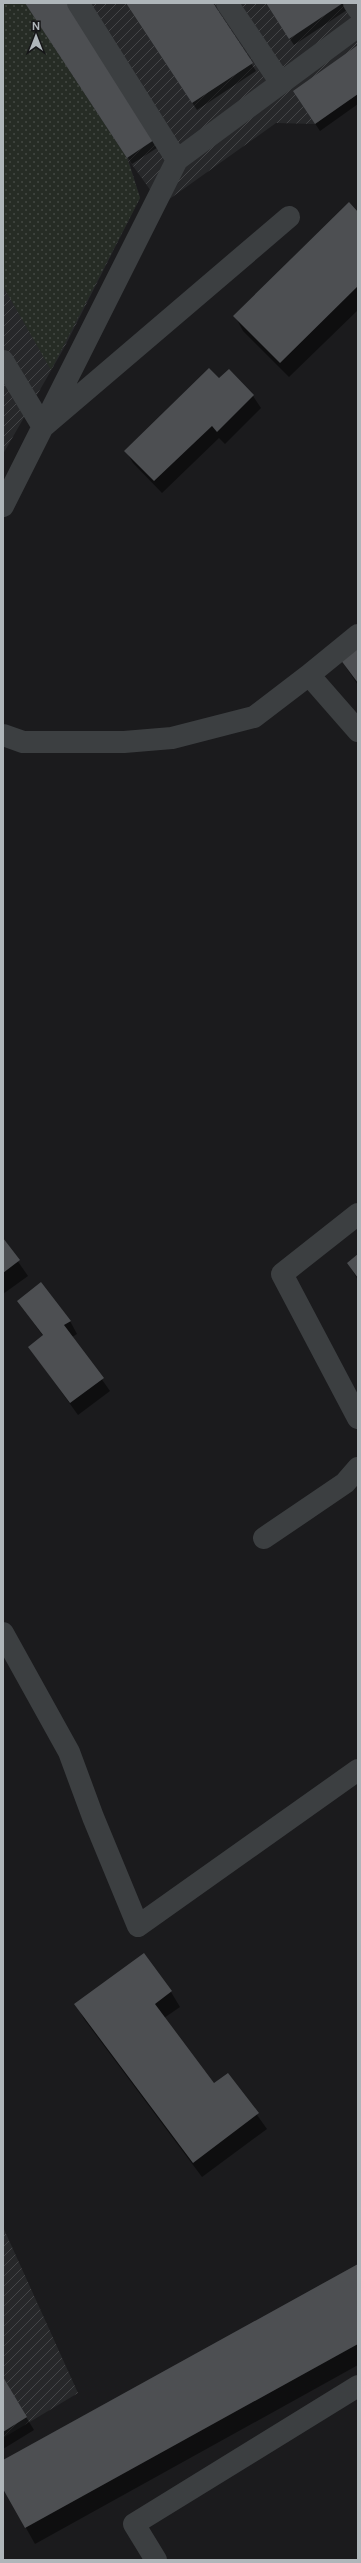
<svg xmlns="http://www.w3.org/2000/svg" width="361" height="2563" viewBox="0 0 361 2563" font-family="'DM Sans',sans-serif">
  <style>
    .industrial { fill: url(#industrial-furrows) }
    .grass { fill: url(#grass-dots) }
    .shadow { fill: #0007 }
    .building { fill: #4d4f52 }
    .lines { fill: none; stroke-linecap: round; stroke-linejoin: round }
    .service { stroke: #3c3f41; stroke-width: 22 }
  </style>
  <defs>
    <pattern id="industrial-furrows" width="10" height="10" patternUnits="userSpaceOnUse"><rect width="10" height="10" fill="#27282a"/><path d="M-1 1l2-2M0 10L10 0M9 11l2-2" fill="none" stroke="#444547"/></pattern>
    <pattern id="grass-dots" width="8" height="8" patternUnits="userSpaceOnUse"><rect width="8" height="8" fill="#262c25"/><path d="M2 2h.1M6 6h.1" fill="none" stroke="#434843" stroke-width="1.8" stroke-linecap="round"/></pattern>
  </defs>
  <rect width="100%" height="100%" fill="#1b1b1d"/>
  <!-- industrial -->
  <path class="industrial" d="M 3,3 L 358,3 L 358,94 L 315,124 L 276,123 L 161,205 L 128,159 L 140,198 L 64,348 L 3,454 Z
    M 3,2227 L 78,2393 L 3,2438 Z"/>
  <!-- grass -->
  <path class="grass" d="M 3,3 L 25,3 L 127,158 L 140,198 L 51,370 L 3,286 Z"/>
  <!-- shadow -->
  <path class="shadow" d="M 26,3 L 166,142 L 132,164 Z
    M 127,3 L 212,3 L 256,71 L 197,110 Z
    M 266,3 L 352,3 L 353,6 L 294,45 Z
    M 358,47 L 358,104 L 320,131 L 298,98 Z
    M 358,213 L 358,310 L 289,377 L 243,331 L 235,316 Z
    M 229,371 L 253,396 L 261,408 L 225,444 L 219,438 L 162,493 L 133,463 L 126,451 Z
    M 358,634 L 358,685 L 335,651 Z
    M 3,1240 L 28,1276 L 3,1294 Z
    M 358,1256 L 358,1280 L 348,1263 Z
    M 18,1301 L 70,1321 L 77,1334 L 72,1337 L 110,1391 L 78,1415 L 29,1347 L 43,1336 Z
    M 171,1992 L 180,2007 L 164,2018 L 214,2084 L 228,2074 L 267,2129 L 202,2177 L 84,2019 L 76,2004 Z
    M 358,2265 L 358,2365 L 35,2544 L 3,2487 L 3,2461 Z
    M 3,2379 L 34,2430 L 3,2449 Z"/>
  <!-- building -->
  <path class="building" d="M 25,3 L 77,3 L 163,134 L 127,158 Z
    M 126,3 L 213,3 L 253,63 L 192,103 Z
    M 266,3 L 343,3 L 289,39 Z
    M 358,45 L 358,94 L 315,124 L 293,91 Z
    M 349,202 L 358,212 L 358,286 L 280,363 L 233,316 Z
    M 209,368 L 219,378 L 229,369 L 254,395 L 217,432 L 212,426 L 154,481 L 124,451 Z
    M 358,633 L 358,683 L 334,651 Z
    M 3,1238 L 20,1260 L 3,1273 Z
    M 358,1254 L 358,1278 L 347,1263 Z
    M 41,1282 L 71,1321 L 64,1325 L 104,1378 L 70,1403 L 28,1347 L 43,1335 L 17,1301 Z
    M 144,1953 L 172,1991 L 155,2004 L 214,2083 L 228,2073 L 259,2113 L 193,2163 L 74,2004 Z
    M 358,2264 L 358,2344 L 25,2528 L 3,2489 L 3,2460 Z
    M 3,2377 L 27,2417 L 3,2432 Z"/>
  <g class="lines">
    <!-- service -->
    <path class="service" d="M 78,3 L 177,160
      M 227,3 L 281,83
      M 354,3 L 358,9
      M 3,361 L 43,427 L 289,217
      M 3,506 L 177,160 L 358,26
      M 309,675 L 358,635
      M 3,735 L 23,742 L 124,742 L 172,738 L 254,717 L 309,675 L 358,731
      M 358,1214 L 282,1274 L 358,1418
      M 264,1538 L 345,1483 L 358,1468
      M 3,1633 L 69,1752 L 93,1817 L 138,1926 L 358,1770
      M 156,2560 L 134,2524 L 358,2386"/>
  </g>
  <!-- border -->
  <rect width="361" height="2563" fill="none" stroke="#afb6ba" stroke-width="8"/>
  <!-- north arrow -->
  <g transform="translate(36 36)" stroke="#161618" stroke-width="3" paint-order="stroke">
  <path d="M0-3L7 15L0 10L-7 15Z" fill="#afb6ba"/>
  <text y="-6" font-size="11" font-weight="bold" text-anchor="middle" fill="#afb6ba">N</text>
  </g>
</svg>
